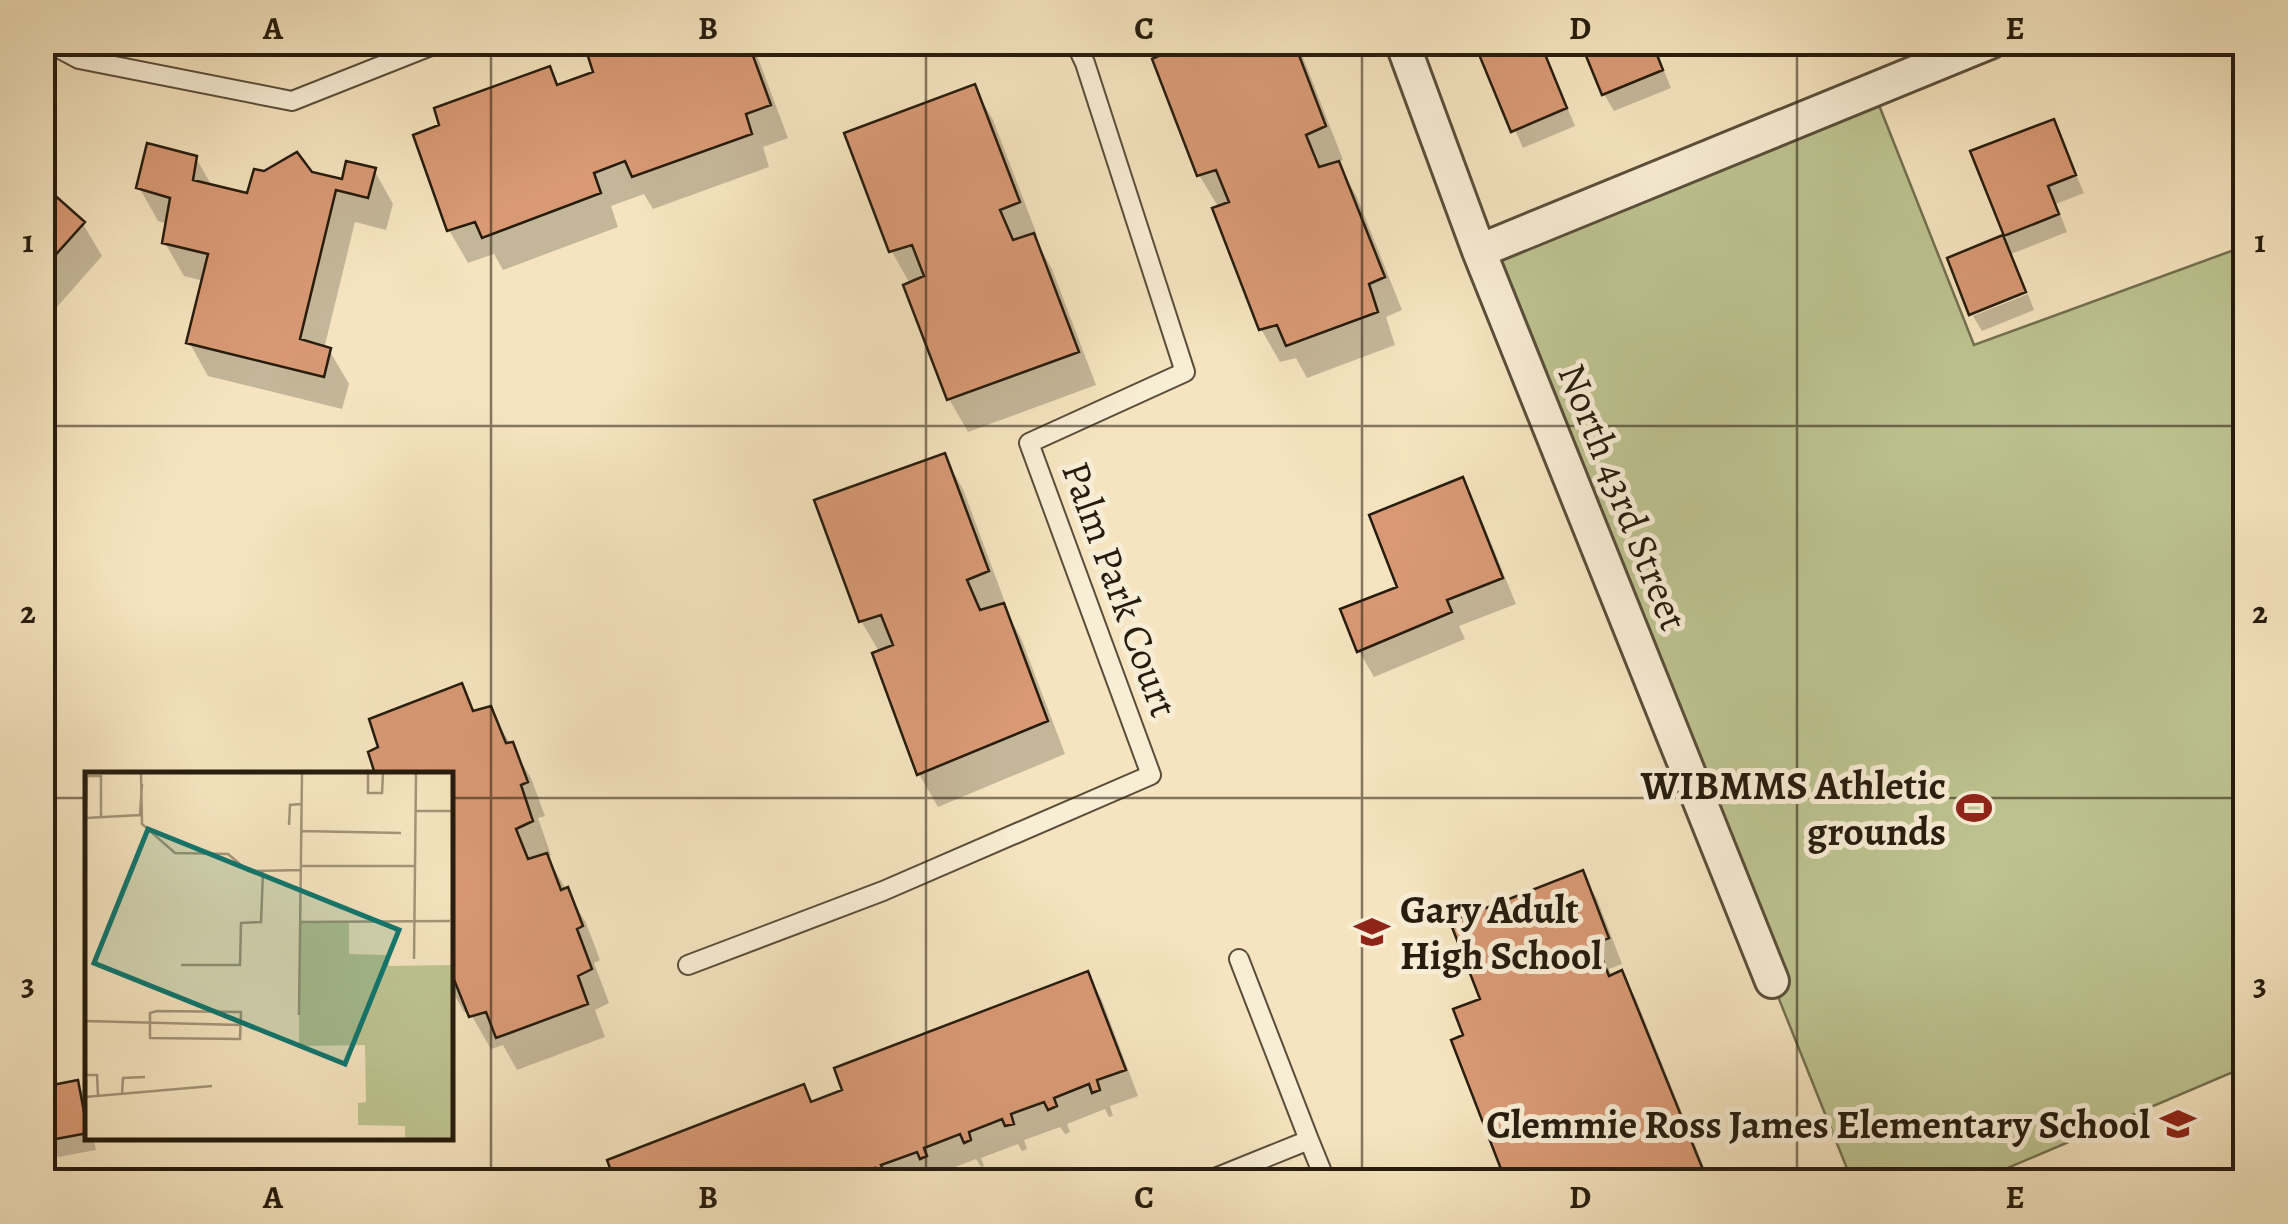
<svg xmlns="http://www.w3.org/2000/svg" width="2288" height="1224" viewBox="0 0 2288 1224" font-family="Alegreya,serif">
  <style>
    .green { fill: #bdc491; stroke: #727050; stroke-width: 2.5 }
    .shadow { fill: #0003 }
    .building { fill: #d89974; stroke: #261c0e; stroke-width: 2.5 }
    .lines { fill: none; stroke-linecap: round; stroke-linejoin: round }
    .lane-casing { stroke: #5a4e3a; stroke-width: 22 }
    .street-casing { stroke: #5a4e3a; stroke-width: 38 }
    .lane { stroke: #f8edd5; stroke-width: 18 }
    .street { stroke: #f8edd5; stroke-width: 32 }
    .grid { fill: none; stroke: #261c0e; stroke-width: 2.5; stroke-opacity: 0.55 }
    .labels { text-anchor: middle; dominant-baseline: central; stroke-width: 10; stroke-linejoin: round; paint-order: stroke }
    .street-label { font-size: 40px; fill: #261c0e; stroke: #f8edd5 }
    .poi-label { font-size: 40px; font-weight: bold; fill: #261c0e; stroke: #f8edd5; text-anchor: end }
    .inset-road { fill: none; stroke: #a29478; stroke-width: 2.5 }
    .view { fill: #0f766e; fill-opacity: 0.15; stroke: #0f766e; stroke-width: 5 }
    .inset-edge { fill: none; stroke: #261c0e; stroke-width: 5 }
    .neatline { fill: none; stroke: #261c0e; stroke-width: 4 }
    .grid-label { font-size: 32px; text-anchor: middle; font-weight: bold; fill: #261c0e }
  </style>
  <rect width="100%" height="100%" fill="#f5e4bf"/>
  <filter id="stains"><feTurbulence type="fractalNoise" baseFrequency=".002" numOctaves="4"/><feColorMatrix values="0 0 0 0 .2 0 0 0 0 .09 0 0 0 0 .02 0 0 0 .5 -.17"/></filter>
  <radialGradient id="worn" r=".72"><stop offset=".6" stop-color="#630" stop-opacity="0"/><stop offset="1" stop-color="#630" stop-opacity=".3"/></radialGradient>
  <!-- green -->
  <path class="green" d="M 1873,90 L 1974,345 L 2245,246 L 2245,1067 L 1977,1181 L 1852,1181 L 1479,251 Z"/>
  <!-- shadow -->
  <path class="shadow" d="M 613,42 L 752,42 L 788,138 L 763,147 L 769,167 L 653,209 L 644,194 L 611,206 L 618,227 L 503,270 L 494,254 L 468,263 L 449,230 L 549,69 L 559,87 L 596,73 Z
    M 1169,42 L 1297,42 L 1343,160 L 1337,162 L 1357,197 L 1402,310 L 1386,317 L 1395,345 L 1307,378 L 1296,358 L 1280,362 L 1261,329 L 1219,208 L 1199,175 Z
    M 1540,42 L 1575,126 L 1523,148 L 1481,53 Z
    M 1598,42 L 1652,42 L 1671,88 L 1614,111 L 1604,94 Z
    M 1776,42 L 1813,42 L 1783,55 Z
    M 974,87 L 993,120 L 1037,235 L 1033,236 L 1052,269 L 1096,385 L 968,432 L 949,399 L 906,286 L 910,284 L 891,250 Z
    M 2053,122 L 2084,193 L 2056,204 L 2067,232 L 2011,254 L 2026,289 L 1971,312 L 1950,259 L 2007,238 L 1973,153 Z
    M 196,158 L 213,188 L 249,196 L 310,174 L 344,182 L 374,170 L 393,204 L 386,230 L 355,222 L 324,349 L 329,350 L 349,384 L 342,409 L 208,376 L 189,342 L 204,281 L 184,276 L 165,243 L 168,224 L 158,221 L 139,187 Z
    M 42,188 L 83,224 L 102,256 L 42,324 Z
    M 2028,294 L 2034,310 L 1982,331 L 1973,316 Z
    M 944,456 L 963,489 L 1006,605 L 1003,606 L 1021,638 L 1065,754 L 938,807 L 919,774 L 880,653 L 861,621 Z
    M 1462,480 L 1476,506 L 1516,604 L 1459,626 L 1465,639 L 1374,677 L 1359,651 L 1344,611 L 1400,588 Z
    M 461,686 L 476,713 L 489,709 L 531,778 L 545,816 L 538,818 L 551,855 L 547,857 L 586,923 L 600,960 L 594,963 L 609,1003 L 595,1010 L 605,1037 L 517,1070 L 503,1045 L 491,1049 L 469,1011 L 464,1012 L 450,987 L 450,774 L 378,774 Z
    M 1582,873 L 1597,899 L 1622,964 L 1609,969 L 1612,977 L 1621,973 L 1636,999 L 1710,1182 L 1509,1182 L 1466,1037 L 1484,1001 Z
    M 1087,974 L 1102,1000 L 1138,1096 L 1110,1106 L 1113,1116 L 1109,1117 L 1105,1109 L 1067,1124 L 1070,1132 L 1065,1134 L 1060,1127 L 1024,1140 L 1027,1149 L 1022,1151 L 1018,1144 L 981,1158 L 984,1166 L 981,1167 L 976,1159 L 937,1174 L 940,1182 L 933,1177 L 920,1182 L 618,1182 L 803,1088 L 812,1104 L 846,1091 Z
    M 77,1083 L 87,1100 L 88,1136 L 93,1136 L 96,1150 L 58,1157 L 48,1140 L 42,1089 Z"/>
  <!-- building -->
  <path class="building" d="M 606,42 L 748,42 L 771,105 L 746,114 L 752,134 L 632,177 L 625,161 L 594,173 L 601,193 L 482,238 L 475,222 L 447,231 L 413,135 L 439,125 L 434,108 L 550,66 L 557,85 L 593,72 L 586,50 Z
    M 1166,42 L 1294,42 L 1326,126 L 1306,135 L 1319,167 L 1339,161 L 1385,277 L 1369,284 L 1378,312 L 1286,346 L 1277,325 L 1259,330 L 1212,208 L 1229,202 L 1216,170 L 1197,176 L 1152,59 L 1169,51 Z
    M 1501,42 L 1540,42 L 1567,108 L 1511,132 L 1478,52 Z
    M 1590,42 L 1652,42 L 1663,70 L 1602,95 L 1582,46 Z
    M 975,84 L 1020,202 L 1000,210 L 1013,240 L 1034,233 L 1079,352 L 947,400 L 903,285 L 924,276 L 912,245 L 889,252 L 844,133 Z
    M 2054,119 L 2076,175 L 2048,186 L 2059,214 L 2004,236 L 1970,151 Z
    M 147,143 L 197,156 L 193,180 L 247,193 L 254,169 L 264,171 L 297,152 L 312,172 L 342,179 L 346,161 L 376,168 L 368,198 L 336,190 L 300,339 L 331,348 L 324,377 L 186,343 L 208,254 L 162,243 L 170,198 L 136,188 Z
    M 42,184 L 85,222 L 42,270 Z
    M 2003,235 L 2026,292 L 1969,315 L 1947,258 Z
    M 945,453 L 989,571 L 967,580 L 980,610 L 1004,603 L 1048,721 L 917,775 L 872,653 L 893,645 L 881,615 L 859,622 L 814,500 Z
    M 1463,477 L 1503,578 L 1447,600 L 1452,612 L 1357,652 L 1340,609 L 1397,587 L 1369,515 Z
    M 462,683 L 473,711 L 491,706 L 506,743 L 513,742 L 528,782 L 521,785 L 533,821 L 516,829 L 528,859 L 547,853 L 561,890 L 568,887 L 583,926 L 577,929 L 592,969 L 578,976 L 588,1004 L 496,1038 L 486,1012 L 469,1017 L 453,977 L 450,978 L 450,774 L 375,774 L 368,752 L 378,747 L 369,719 Z
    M 1583,870 L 1609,938 L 1596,943 L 1609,976 L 1622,970 L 1708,1182 L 1506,1182 L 1451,1040 L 1463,1035 L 1453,1009 L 1480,999 L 1450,922 Z
    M 1088,971 L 1126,1070 L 1097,1080 L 1100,1090 L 1092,1093 L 1089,1084 L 1054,1098 L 1057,1106 L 1048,1110 L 1044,1102 L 1011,1114 L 1014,1124 L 1005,1126 L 1002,1119 L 969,1132 L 971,1140 L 964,1143 L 960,1134 L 924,1148 L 927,1156 L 920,1159 L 917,1152 L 881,1165 L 885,1174 L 878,1176 L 875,1168 L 841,1182 L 615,1182 L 607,1160 L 804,1084 L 811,1102 L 842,1090 L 834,1068 Z
    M 78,1080 L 88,1133 L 45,1141 L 42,1087 Z"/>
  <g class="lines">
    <defs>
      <path id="lane" d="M 47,42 L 79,59 L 292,101 L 441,42
        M 1239,959 L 1309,1140
        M 688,965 L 883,891 L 1151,775 L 1029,443 L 1185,372 L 1085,63 L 1075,42
        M 1205,1182 L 1309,1140 L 1326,1182"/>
      <path id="street" d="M 1402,42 L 1479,251 L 1772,981
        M 1479,251 L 1990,42"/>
    </defs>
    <!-- lane casing -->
    <use href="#lane" class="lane-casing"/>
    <!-- street casing -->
    <use href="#street" class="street-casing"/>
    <!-- lane -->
    <use href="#lane" class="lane"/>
    <!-- street -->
    <use href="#street" class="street"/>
  </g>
  <!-- grid -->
  <path class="grid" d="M 491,42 L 491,1182M 926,42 L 926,1182M 1362,42 L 1362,1182M 1797,42 L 1797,1182M 42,426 L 2246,426M 42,798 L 88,798M 450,798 L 2246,798"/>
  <!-- icons -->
  <defs>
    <symbol id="stadium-bare" viewBox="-9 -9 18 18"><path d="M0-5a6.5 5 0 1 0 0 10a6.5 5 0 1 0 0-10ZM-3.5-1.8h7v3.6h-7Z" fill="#8f2418" stroke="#f8edd5" stroke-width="2.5" paint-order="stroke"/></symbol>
    <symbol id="school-bare" viewBox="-9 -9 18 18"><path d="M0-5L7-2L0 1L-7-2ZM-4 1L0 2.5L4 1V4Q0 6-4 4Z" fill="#8f2418" stroke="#f8edd5" stroke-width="2.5" paint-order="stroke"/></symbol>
  </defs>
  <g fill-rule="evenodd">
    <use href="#stadium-bare" x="1949" y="783" width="50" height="50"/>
    <use href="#school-bare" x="1347" y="907" width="50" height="50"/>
    <use href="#school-bare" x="2153" y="1099" width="50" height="50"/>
  </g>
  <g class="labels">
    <!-- street labels -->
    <g class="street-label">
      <text transform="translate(1623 497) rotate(68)">North 43rd Street</text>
      <text transform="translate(1120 589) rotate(70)">Palm Park Court</text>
    </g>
    <!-- poi labels -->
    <g class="poi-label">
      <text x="1946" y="785">WIBMMS Athletic<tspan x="1946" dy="46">grounds</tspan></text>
      <text x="1400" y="909" text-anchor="start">Gary Adult<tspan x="1400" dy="46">High School</tspan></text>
      <text x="2150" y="1124">Clemmie Ross James Elementary School</text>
    </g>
  </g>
  <!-- overview -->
  <g transform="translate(85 772)">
    <rect width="368" height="368" fill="#f5e4bf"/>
    <path d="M 214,150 L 264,150 L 264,182 L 303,183 L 304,194 L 366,193 L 367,367 L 320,367 L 320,354 L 273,353 L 273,331 L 281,330 L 280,273 L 214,274 Z" fill="#bdc491"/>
    <path class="inset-road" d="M 56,1 L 57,52 L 90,81 L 143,82 L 163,99 L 216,98M 283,1 L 283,21 L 297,21 L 298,1M 331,39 L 368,39M 16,45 L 16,4 L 2,4 L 1,46 L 55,43 L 57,12M 204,53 L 205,33 L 216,32M 216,59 L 316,61M 216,94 L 330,94M 368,134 L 368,213M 214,150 L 365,149M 329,187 L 331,1M 96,193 L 155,193 L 156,151 L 176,150 L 178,100M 72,239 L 156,240 L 155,267 L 65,266 L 65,241 ZM 214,243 L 217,1M 0,249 L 156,253M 0,303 L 12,303 L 13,323M 37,322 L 38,306 L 60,305M 0,325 L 127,314"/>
    <path class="view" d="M 63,57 L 314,158 L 260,292 L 9,191 Z"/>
    <rect width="368" height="368" class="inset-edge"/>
  </g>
  <!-- margin -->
  <rect width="2288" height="1224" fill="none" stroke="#f5e4bf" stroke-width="110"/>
  <rect x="55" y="55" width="2178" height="1114" class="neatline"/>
  <g class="grid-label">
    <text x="273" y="39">A</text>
    <text x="708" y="39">B</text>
    <text x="1144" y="39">C</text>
    <text x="1580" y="39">D</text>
    <text x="2015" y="39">E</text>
    <text x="28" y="252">1</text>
    <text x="2260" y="252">1</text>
    <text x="28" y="623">2</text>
    <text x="2260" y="623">2</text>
    <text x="28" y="995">3</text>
    <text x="2260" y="995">3</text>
    <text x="273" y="1208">A</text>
    <text x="708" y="1208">B</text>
    <text x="1144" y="1208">C</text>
    <text x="1580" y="1208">D</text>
    <text x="2015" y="1208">E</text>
  </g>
  <rect width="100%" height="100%" filter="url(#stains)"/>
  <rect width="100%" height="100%" fill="url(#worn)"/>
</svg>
